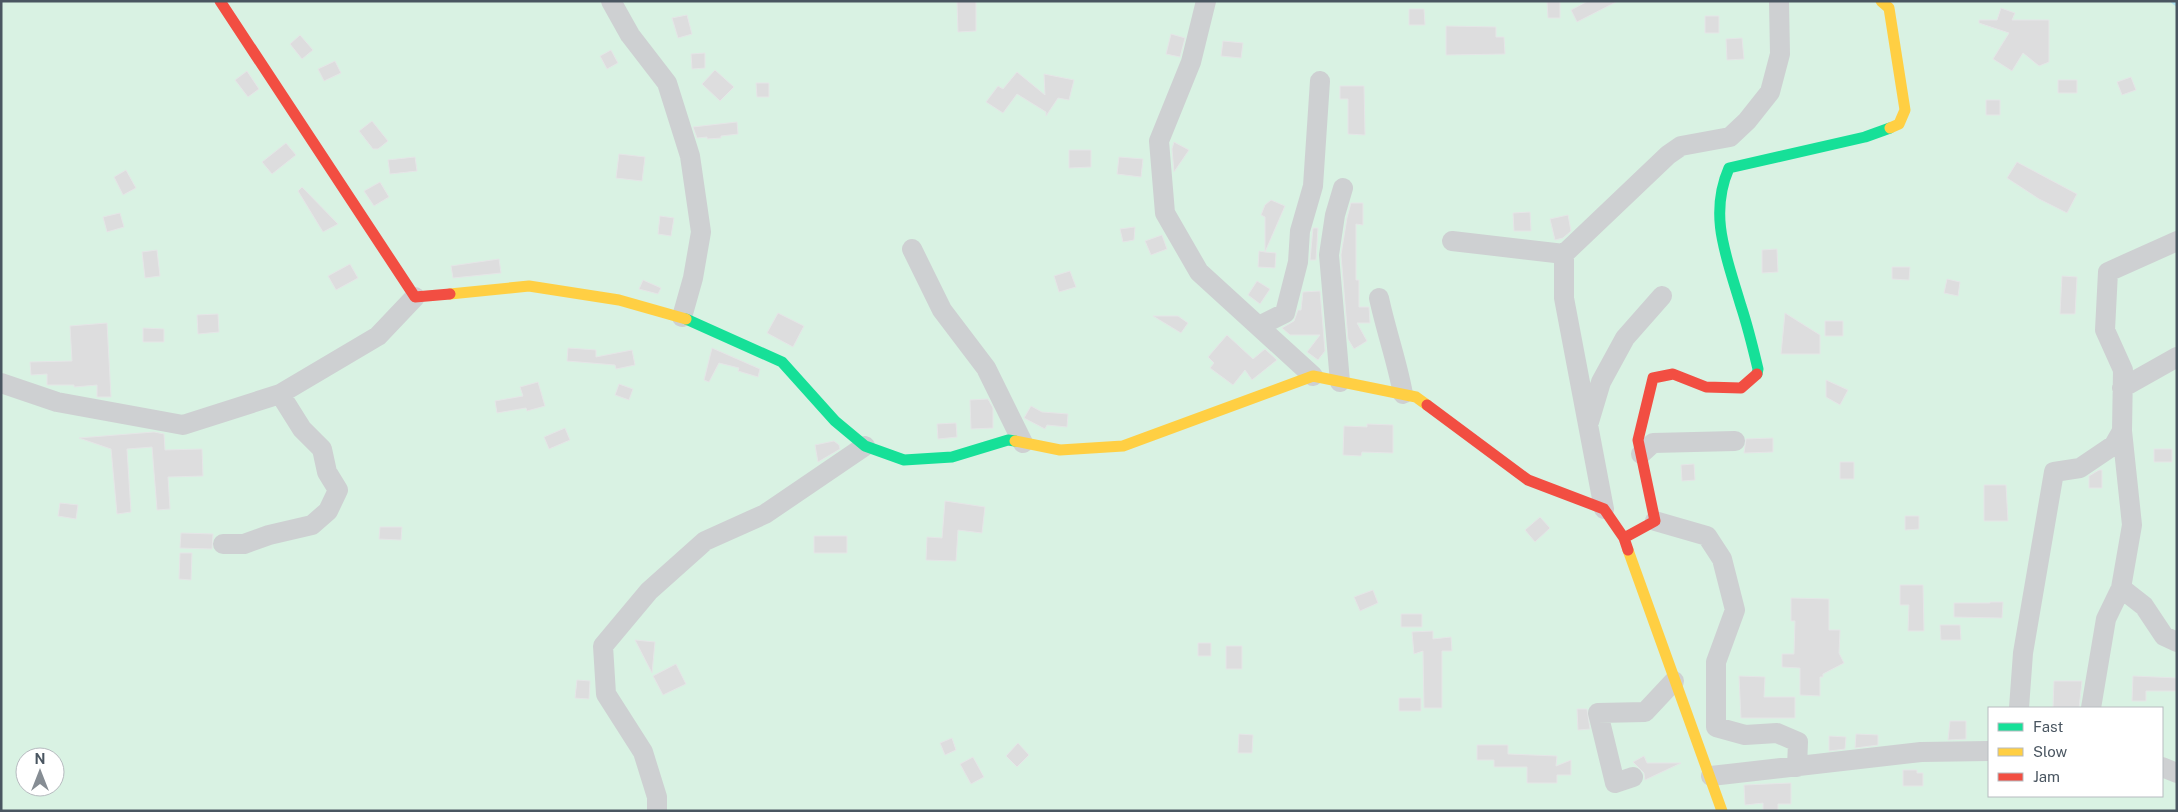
<svg xmlns="http://www.w3.org/2000/svg" width="2178" height="812" viewBox="0 0 2178 812" font-family="'Public Sans',sans-serif">
  <style>
    .green { fill: #d9f2e3; fill-rule: evenodd }
    .lines { fill: none; stroke-linecap: round; stroke-linejoin: round }
    .stream { stroke: #aee2f0; stroke-width: 5 }
    .building { fill: #ddddde; stroke: #e5e6e7 }
    .street { stroke: #ced0d2; stroke-width: 20 }
    .fast { stroke: #16e098; stroke-width: 11 }
    .slow { stroke: #ffcf43; stroke-width: 11 }
    .jam { stroke: #f24e42; stroke-width: 11 }
  </style>
  <rect width="100%" height="100%" fill="#f4f4f4"/>
  <!-- green -->
  <path class="green" d="M 1,1 L 2177,1 L 2177,811 L 1,811 ZM 1989,708 L 2162,708 L 2162,796 L 1989,796 ZM 25,757 L 55,757 L 55,787 L 25,787 Z"/>
  <g class="lines">
    <!-- stream -->
    <path class="stream" d="M 2173,1 L 2177,4"/>
  </g>
  <!-- building -->
  <path class="building" d="M 957,1 L 976,1 L 976,31 L 958,32 Z
    M 1547,1 L 1560,1 L 1560,18 L 1548,18 Z
    M 1588,1 L 1618,1 L 1577,22 L 1571,10 Z
    M 2001,8 L 2015,13 L 2012,20 L 2049,20 L 2049,62 L 2039,66 L 2023,53 L 2012,71 L 1993,59 L 2009,33 L 1979,23 L 1979,20 L 1997,20 Z
    M 1409,9 L 1424,9 L 1425,25 L 1409,25 Z
    M 687,15 L 692,34 L 678,38 L 672,18 Z
    M 1705,16 L 1719,16 L 1719,33 L 1705,33 Z
    M 1446,26 L 1496,27 L 1496,37 L 1504,37 L 1505,54 L 1446,55 Z
    M 1171,34 L 1185,38 L 1180,57 L 1166,54 Z
    M 300,35 L 313,50 L 302,59 L 290,44 Z
    M 1742,38 L 1744,59 L 1727,60 L 1726,39 Z
    M 1223,41 L 1243,43 L 1241,58 L 1221,56 Z
    M 611,50 L 618,63 L 607,69 L 600,56 Z
    M 705,53 L 705,68 L 692,69 L 691,54 Z
    M 335,61 L 341,73 L 324,81 L 318,69 Z
    M 715,70 L 734,87 L 720,101 L 702,84 Z
    M 247,71 L 259,89 L 248,97 L 235,80 Z
    M 1017,72 L 1045,95 L 1044,74 L 1074,80 L 1069,100 L 1058,98 L 1046,116 L 1046,112 L 1017,94 L 1003,113 L 986,102 L 998,86 L 1003,89 Z
    M 2131,77 L 2136,90 L 2122,95 L 2117,82 Z
    M 2058,80 L 2077,80 L 2077,93 L 2058,93 Z
    M 756,83 L 769,83 L 769,97 L 757,97 Z
    M 1340,86 L 1364,86 L 1365,135 L 1348,134 L 1348,99 L 1340,99 Z
    M 1986,100 L 2000,100 L 2000,115 L 1986,115 Z
    M 372,121 L 388,141 L 378,149 L 373,149 L 359,131 Z
    M 737,122 L 738,134 L 721,136 L 721,138 L 707,139 L 707,137 L 697,138 L 693,127 Z
    M 1174,142 L 1189,150 L 1174,172 L 1172,149 Z
    M 286,143 L 296,155 L 272,174 L 262,162 Z
    M 1069,150 L 1091,150 L 1091,167 L 1069,168 Z
    M 619,154 L 645,157 L 642,181 L 616,178 Z
    M 415,157 L 417,171 L 390,174 L 388,160 Z
    M 1119,157 L 1143,159 L 1141,177 L 1117,174 Z
    M 2017,162 L 2077,194 L 2067,213 L 2039,199 L 2007,178 Z
    M 126,170 L 136,188 L 123,195 L 114,177 Z
    M 380,182 L 389,197 L 374,206 L 364,191 Z
    M 302,187 L 338,224 L 323,232 L 298,191 Z
    M 1271,200 L 1285,206 L 1265,252 L 1276,253 L 1275,268 L 1258,267 L 1259,251 L 1265,252 L 1265,217 L 1261,215 L 1265,205 Z
    M 1351,203 L 1363,203 L 1363,225 L 1356,224 L 1356,280 L 1359,280 L 1359,307 L 1369,307 L 1370,323 L 1357,323 L 1367,341 L 1354,349 L 1348,339 L 1341,255 L 1347,218 Z
    M 1530,212 L 1531,231 L 1514,231 L 1513,213 Z
    M 120,213 L 124,227 L 107,232 L 103,217 Z
    M 1568,215 L 1571,231 L 1563,238 L 1555,240 L 1550,219 Z
    M 660,216 L 674,218 L 671,236 L 658,234 Z
    M 1135,227 L 1134,240 L 1123,242 L 1120,229 Z
    M 1313,228 L 1318,228 L 1316,260 L 1310,260 Z
    M 1162,235 L 1167,249 L 1151,255 L 1145,241 Z
    M 1777,249 L 1778,272 L 1762,273 L 1762,250 Z
    M 157,250 L 160,276 L 145,278 L 142,252 Z
    M 499,259 L 501,273 L 453,278 L 451,266 Z
    M 350,264 L 358,278 L 336,290 L 328,276 Z
    M 1892,267 L 1910,267 L 1909,280 L 1892,279 Z
    M 1070,271 L 1076,287 L 1059,292 L 1054,276 Z
    M 2062,276 L 2077,277 L 2075,314 L 2060,314 Z
    M 1947,279 L 1960,282 L 1958,296 L 1944,293 Z
    M 643,280 L 661,288 L 658,294 L 639,289 Z
    M 1257,281 L 1270,289 L 1260,304 L 1248,295 Z
    M 1320,291 L 1325,351 L 1318,360 L 1307,352 L 1320,335 L 1290,335 L 1282,328 L 1294,321 L 1298,310 L 1301,310 L 1303,292 Z
    M 778,313 L 804,326 L 793,347 L 767,333 Z
    M 1785,313 L 1820,335 L 1820,354 L 1781,354 Z
    M 218,314 L 219,332 L 198,334 L 197,315 Z
    M 1153,316 L 1178,316 L 1188,323 L 1181,333 Z
    M 1825,321 L 1843,321 L 1843,336 L 1825,336 Z
    M 107,323 L 111,397 L 97,397 L 97,385 L 74,387 L 74,385 L 47,385 L 47,374 L 31,375 L 30,362 L 72,361 L 70,326 Z
    M 143,328 L 164,329 L 164,342 L 143,342 Z
    M 1227,335 L 1253,359 L 1265,349 L 1277,360 L 1252,380 L 1245,370 L 1233,385 L 1210,368 L 1214,363 L 1208,357 Z
    M 568,348 L 596,350 L 596,357 L 632,350 L 635,365 L 616,369 L 615,365 L 567,361 Z
    M 712,348 L 760,369 L 758,377 L 738,371 L 739,368 L 719,363 L 709,382 L 704,380 Z
    M 1826,380 L 1848,390 L 1840,405 L 1826,397 Z
    M 538,382 L 545,406 L 527,411 L 526,408 L 497,413 L 495,401 L 523,396 L 520,387 Z
    M 619,384 L 633,389 L 629,400 L 615,395 Z
    M 988,399 L 993,408 L 993,428 L 971,429 L 970,400 Z
    M 1031,406 L 1042,412 L 1068,414 L 1067,427 L 1047,425 L 1045,429 L 1024,418 Z
    M 956,423 L 957,437 L 938,439 L 937,424 Z
    M 1367,424 L 1393,425 L 1393,453 L 1362,452 L 1361,456 L 1343,455 L 1344,426 L 1367,427 Z
    M 565,428 L 570,440 L 549,449 L 544,437 Z
    M 154,432 L 164,434 L 165,450 L 202,449 L 203,476 L 168,477 L 170,509 L 157,510 L 152,447 L 127,449 L 131,512 L 117,514 L 111,449 L 79,438 Z
    M 1773,438 L 1773,452 L 1744,453 L 1746,439 Z
    M 834,441 L 839,445 L 840,449 L 818,462 L 815,445 Z
    M 2154,449 L 2172,449 L 2172,462 L 2154,462 Z
    M 1840,462 L 1854,462 L 1854,479 L 1840,479 Z
    M 1694,464 L 1695,480 L 1682,481 L 1681,465 Z
    M 2099,470 L 2102,470 L 2102,488 L 2089,488 L 2089,476 Z
    M 1984,485 L 2006,485 L 2008,521 L 1984,521 Z
    M 945,501 L 985,507 L 982,533 L 958,530 L 956,561 L 926,560 L 927,537 L 942,538 Z
    M 60,503 L 78,505 L 76,519 L 58,516 Z
    M 1905,516 L 1919,516 L 1919,529 L 1905,530 Z
    M 1540,517 L 1550,528 L 1535,542 L 1525,530 Z
    M 380,527 L 402,527 L 401,540 L 379,539 Z
    M 181,533 L 213,534 L 212,549 L 180,548 Z
    M 814,536 L 847,536 L 847,553 L 814,553 Z
    M 180,553 L 192,553 L 191,580 L 179,579 Z
    M 1900,585 L 1923,585 L 1924,631 L 1908,631 L 1909,605 L 1900,605 Z
    M 1373,590 L 1378,603 L 1360,611 L 1354,597 Z
    M 1791,598 L 1829,599 L 1829,630 L 1840,630 L 1839,653 L 1844,663 L 1823,674 L 1823,677 L 1820,677 L 1820,696 L 1800,695 L 1800,668 L 1782,667 L 1782,654 L 1794,654 L 1795,621 L 1791,621 Z
    M 1990,602 L 2003,602 L 2002,618 L 1954,617 L 1954,603 L 1990,603 Z
    M 1401,614 L 1422,614 L 1422,627 L 1401,627 Z
    M 1940,625 L 1960,625 L 1961,640 L 1941,640 Z
    M 1433,631 L 1433,639 L 1451,637 L 1452,651 L 1442,651 L 1442,708 L 1424,708 L 1423,651 L 1414,654 L 1412,632 Z
    M 635,640 L 655,642 L 652,673 Z
    M 1198,643 L 1211,643 L 1211,656 L 1198,656 Z
    M 1226,646 L 1242,646 L 1242,669 L 1226,669 Z
    M 676,664 L 686,684 L 663,695 L 653,676 Z
    M 1739,676 L 1765,677 L 1764,697 L 1795,697 L 1795,718 L 1741,718 Z
    M 2133,676 L 2177,678 L 2177,691 L 2146,691 L 2146,701 L 2132,701 Z
    M 577,680 L 590,681 L 589,699 L 575,698 Z
    M 2054,681 L 2082,681 L 2079,708 L 2053,708 Z
    M 1399,698 L 1421,698 L 1421,711 L 1399,711 Z
    M 1577,709 L 1587,709 L 1590,729 L 1578,730 Z
    M 1950,721 L 1966,721 L 1966,739 L 1948,740 Z
    M 1239,734 L 1253,735 L 1252,753 L 1238,753 Z
    M 1856,734 L 1878,735 L 1878,745 L 1855,748 Z
    M 1829,736 L 1846,737 L 1845,749 L 1829,751 Z
    M 952,738 L 956,750 L 945,755 L 940,743 Z
    M 1018,743 L 1029,755 L 1017,767 L 1006,756 Z
    M 1477,745 L 1508,745 L 1508,754 L 1557,756 L 1556,766 L 1571,760 L 1571,775 L 1557,775 L 1557,783 L 1527,783 L 1527,767 L 1494,767 L 1494,760 L 1477,760 Z
    M 1644,756 L 1647,763 L 1681,763 L 1645,780 L 1644,773 L 1633,762 Z
    M 973,757 L 984,777 L 971,784 L 960,764 Z
    M 1903,770 L 1917,770 L 1917,773 L 1923,773 L 1923,786 L 1903,786 Z
    M 1791,783 L 1791,804 L 1778,804 L 1778,811 L 1763,811 L 1763,803 L 1745,805 L 1744,785 Z"/>
  <g class="lines">
    <!-- street -->
    <path class="street" d="M 611,1 L 630,35 L 667,83 L 690,156 L 701,232 L 693,278 L 682,317
      M 1206,1 L 1191,62 L 1159,141 L 1165,213 L 1199,272 L 1313,376
      M 1452,241 L 1564,254
      M 2177,241 L 2108,272 L 2105,330 L 2123,370 L 2122,431 L 2132,525 L 2121,588 L 2144,606 L 2164,636 L 2177,642
      M 912,249 L 942,310 L 986,368 L 1023,443
      M 1379,298 C 1386,331 1397,361 1403,394
      M 1259,326 L 1285,313 L 1298,262 L 1300,231 L 1313,186 L 1320,81
      M 1340,382 L 1329,255 L 1335,215 L 1343,188
      M 1,383 L 57,402 L 183,425 L 280,394 L 378,336 L 415,297
      M 2122,388 L 2177,357
      M 1589,422 L 1601,382 L 1625,338 L 1662,296
      M 1641,454 L 1653,443 L 1735,441
      M 1604,509 L 1564,298 L 1564,254 L 1668,155 L 1681,146 L 1730,137 L 1747,121 L 1770,92 L 1780,54 L 1779,1
      M 1655,521 L 1707,536 L 1722,559 L 1735,610 L 1716,662 L 1716,727 L 1745,735 L 1777,733 L 1798,742 L 1797,767
      M 223,544 L 244,544 L 269,535 L 312,525 L 328,511 L 338,490 L 327,472 L 322,449 L 302,429 L 280,394
      M 2019,708 L 2023,653 L 2054,472 L 2080,468 L 2114,445 L 2122,431
      M 2091,708 L 2106,619 L 2121,588
      M 2162,767 L 2177,773
      M 1711,776 L 1921,752 L 1989,751
      M 1633,777 L 1615,783 L 1598,713 L 1645,712 L 1674,681
      M 657,811 L 657,797 L 643,752 L 606,694 L 603,646 L 649,591 L 705,541 L 765,514 L 865,446"/>
    <!-- fast -->
    <path class="fast" d="M 686,319 L 782,362 L 835,421 L 865,446 L 904,460 L 952,457 L 1008,440 L 1015,441
      M 1757,374 L 1758,369 C 1753,348 1748,327 1741,306 C 1727,258 1708,216 1729,168 L 1865,137 L 1890,128"/>
    <!-- slow -->
    <path class="slow" d="M 1881,1 L 1889,8 L 1905,110 L 1899,124 L 1890,128
      M 450,294 L 529,286 L 619,300 L 686,319
      M 1015,441 L 1060,450 L 1123,446 L 1313,376 L 1416,397 L 1427,405
      M 1628,550 L 1722,811"/>
    <!-- jam -->
    <path class="jam" d="M 220,1 L 415,297 L 450,294
      M 1427,405 L 1528,480 L 1604,509 L 1624,538 L 1628,550
      M 1624,538 L 1655,521 L 1638,440 L 1653,378 L 1673,374 L 1706,387 L 1741,388 L 1757,374"/>
  </g>
  <!-- border -->
  <rect width="2178" height="812" fill="none" stroke="#4a5661" stroke-width="5"/>
  <!-- legend -->
  <rect x="1988" y="707" width="175" height="90" fill="#ffffff" stroke="#b7bbc0"/>
  <rect x="1998" y="723" width="25" height="8" fill="#16e098" stroke="#b7bbc0"/>
  <text x="2033" y="732" font-size="15" fill="#4a5661">Fast</text>
  <rect x="1998" y="748" width="25" height="8" fill="#ffcf43" stroke="#b7bbc0"/>
  <text x="2033" y="757" font-size="15" fill="#4a5661">Slow</text>
  <rect x="1998" y="773" width="25" height="8" fill="#f24e42" stroke="#b7bbc0"/>
  <text x="2033" y="782" font-size="15" fill="#4a5661">Jam</text>
  <!-- north arrow -->
  <g transform="translate(40 772)"><circle r="24" fill="#ffffff" stroke="#b7bbc0"/>
  <path d="M0-4L9 19L0 12L-9 19Z" fill="#868d94"/>
  <text y="-8" font-size="14" font-weight="bold" text-anchor="middle" fill="#4a5661">N</text>
  </g>
</svg>
